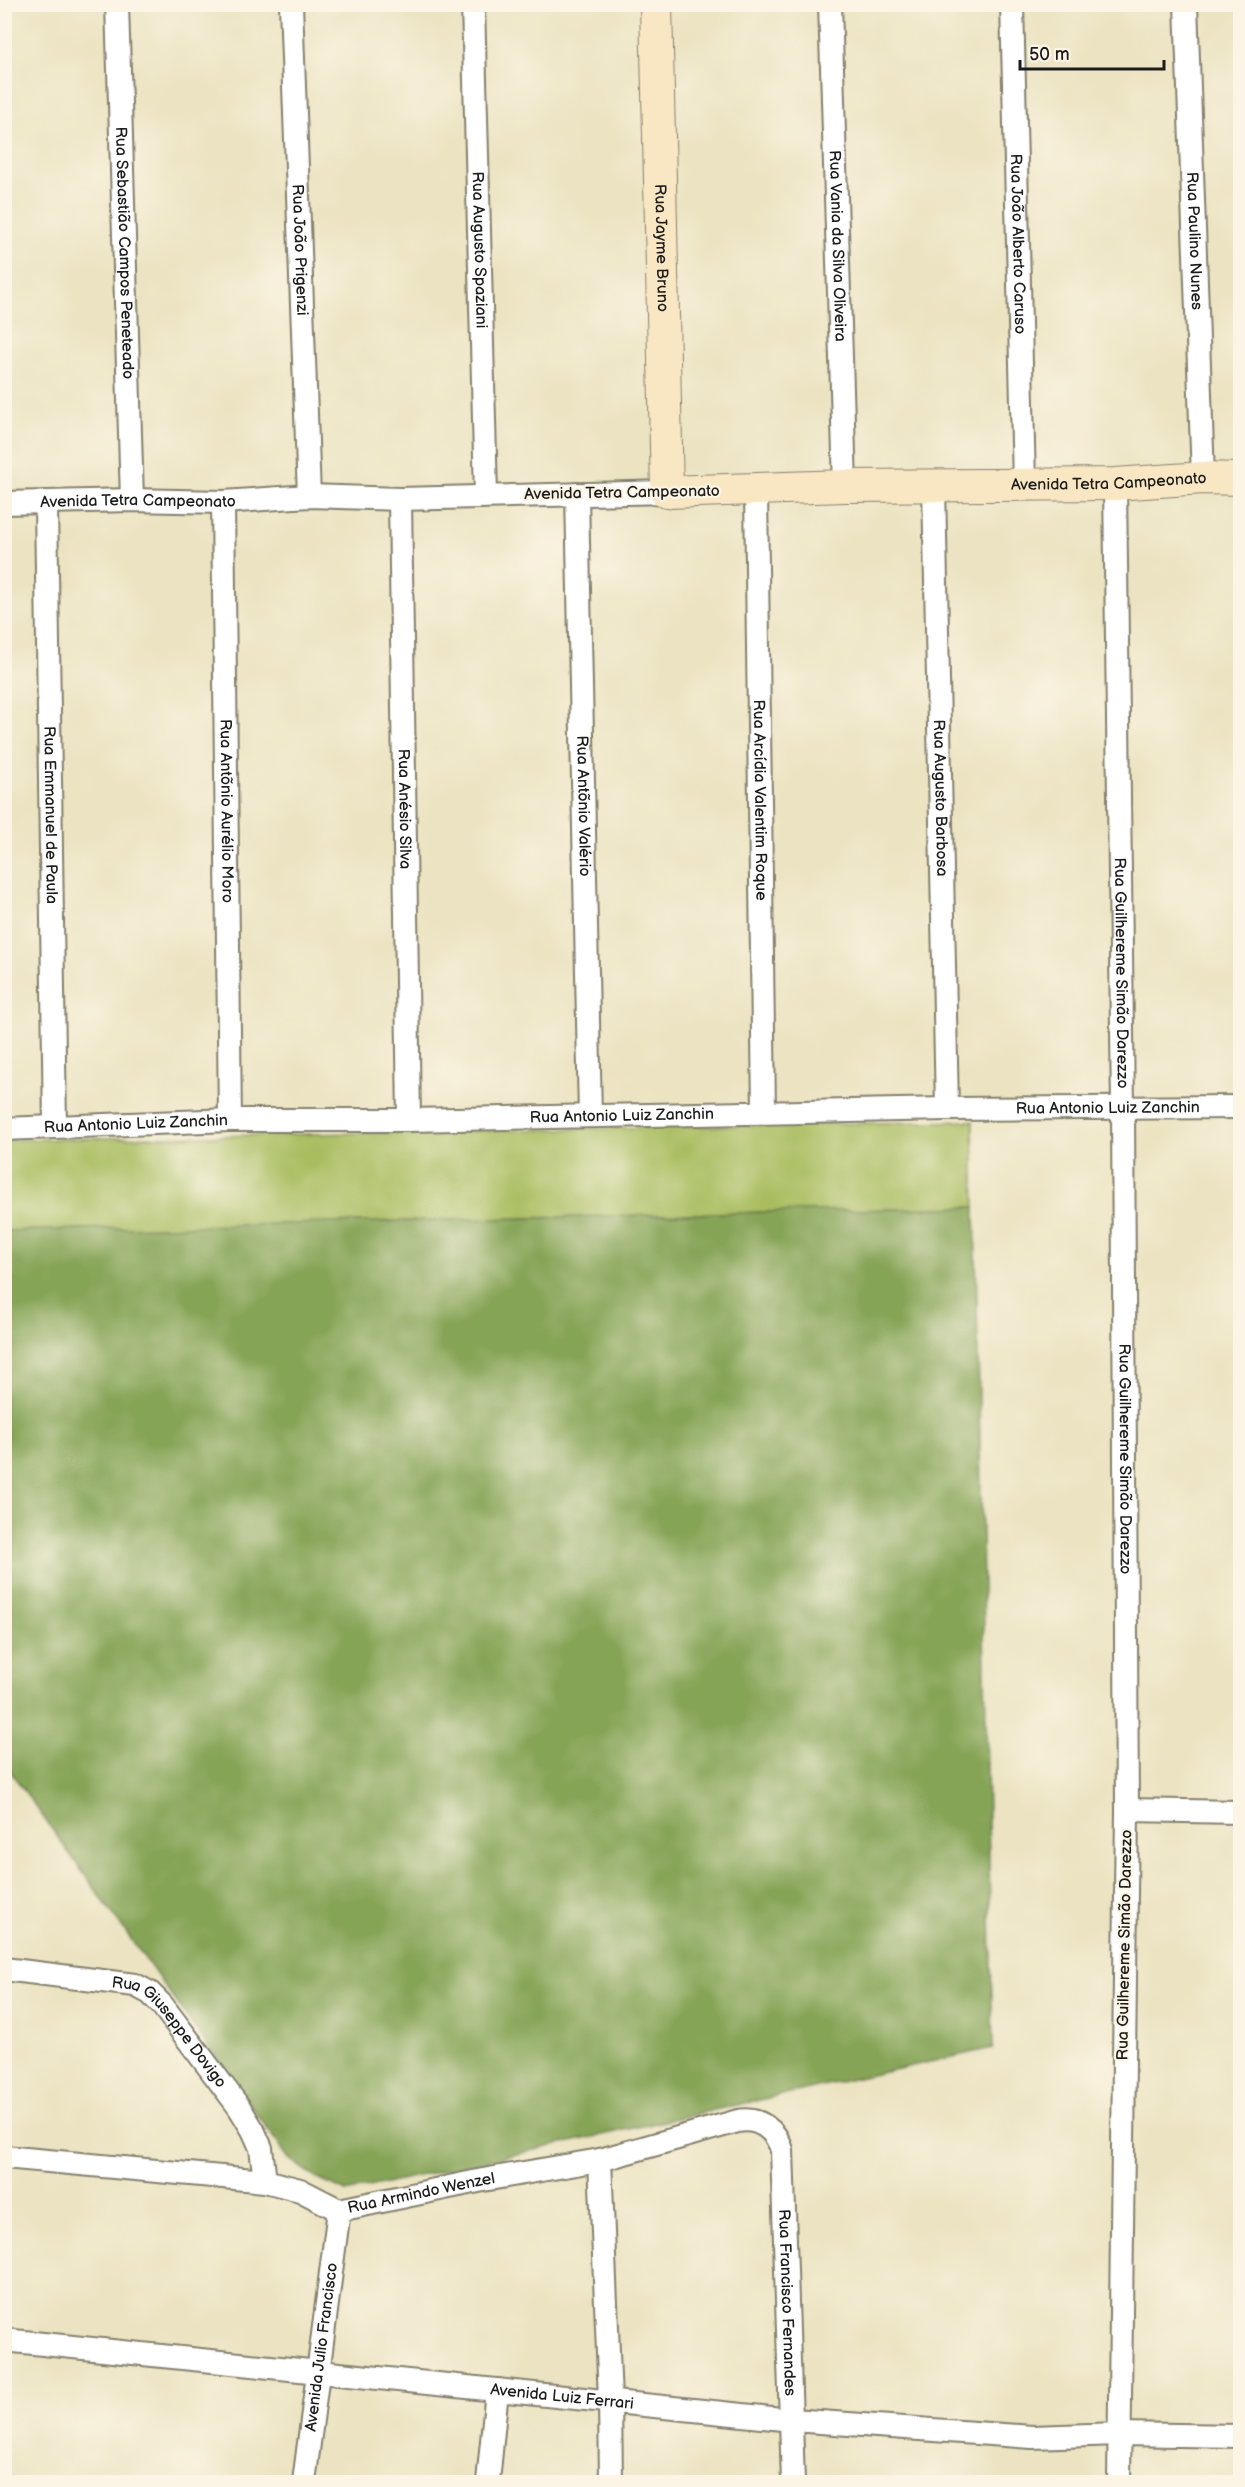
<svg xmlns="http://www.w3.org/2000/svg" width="1245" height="2487" viewBox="0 0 1245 2487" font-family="'Balsamiq Sans',sans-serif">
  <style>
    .green { fill: #a9bd61; stroke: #626c3e; stroke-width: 1.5 }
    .forest { fill: #86a457; stroke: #51603a; stroke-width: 1.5 }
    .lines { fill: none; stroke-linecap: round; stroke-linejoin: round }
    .minor-casing { stroke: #84806e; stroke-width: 26 }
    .secondary-casing { stroke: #84806e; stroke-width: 34 }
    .minor { stroke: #fff; stroke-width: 22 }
    .secondary { stroke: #f9e7c3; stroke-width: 32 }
    .labels { text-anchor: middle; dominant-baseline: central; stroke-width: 4.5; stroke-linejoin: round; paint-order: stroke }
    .street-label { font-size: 16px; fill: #1c1c1c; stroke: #fcf5e5 }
  </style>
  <rect width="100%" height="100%" fill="#fcf5e5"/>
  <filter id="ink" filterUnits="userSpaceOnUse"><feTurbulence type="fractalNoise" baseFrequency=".0167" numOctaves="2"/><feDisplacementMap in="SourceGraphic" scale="12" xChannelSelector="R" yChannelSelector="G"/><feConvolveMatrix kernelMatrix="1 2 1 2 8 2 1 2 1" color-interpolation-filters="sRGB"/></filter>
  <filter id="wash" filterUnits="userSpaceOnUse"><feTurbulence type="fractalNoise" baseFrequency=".008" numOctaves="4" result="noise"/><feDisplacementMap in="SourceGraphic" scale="24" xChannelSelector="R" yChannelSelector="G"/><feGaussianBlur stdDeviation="1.35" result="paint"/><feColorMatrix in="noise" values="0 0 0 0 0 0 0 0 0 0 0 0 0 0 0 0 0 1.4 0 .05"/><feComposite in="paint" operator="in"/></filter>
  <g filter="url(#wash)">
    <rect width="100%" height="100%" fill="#ebe3c1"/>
    <!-- green -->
    <path class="green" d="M 973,1121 L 975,1207 L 5,1231 L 4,1140 Z"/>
    <!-- forest -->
    <path class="forest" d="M 975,1207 L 993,2048 L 346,2192 L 316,2178 L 289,2159 L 5,1764 L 4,1231 Z"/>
  </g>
  <g filter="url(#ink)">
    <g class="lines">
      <defs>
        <g id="minor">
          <path id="s1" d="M 117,4 L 132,500"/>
          <path id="s2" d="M 291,4 L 309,496"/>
          <path id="s3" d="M 473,4 L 486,495"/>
          <path id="s4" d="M 830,4 L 845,486"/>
          <path id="s5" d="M 1012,4 L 1024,483"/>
          <path id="s6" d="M 1186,4 L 1203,478"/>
          <path id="s7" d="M 1115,484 L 1123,1109 L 1127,1810 L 1119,2482"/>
          <path id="s8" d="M 934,486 L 947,1109"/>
          <path id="s9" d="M 756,490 L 764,1112"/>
          <path id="s10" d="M 577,494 L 590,1116"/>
          <path id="s11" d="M 400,499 L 409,1120"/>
          <path id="s12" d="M 223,502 L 230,1120"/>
          <path id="s13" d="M 4,503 L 132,500 L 223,502 L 309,496 L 400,499 L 667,492"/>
          <path id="s14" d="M 46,503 L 55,1127"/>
          <path id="s15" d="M 4,1129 L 230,1120 L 409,1120 L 947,1109 L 1240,1107"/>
          <path d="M 1127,1810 L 1240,1812"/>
          <path id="s16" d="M 4,1969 L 135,1985 L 150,1993 L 162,2005 L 239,2107 L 253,2130 L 261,2148 L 265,2181"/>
          <path id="s17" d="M 4,2157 L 265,2181 L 300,2190 L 339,2210 L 483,2180 L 600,2160 L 738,2121 C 759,2117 776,2130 782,2150 L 793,2482"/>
          <path d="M 600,2160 L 610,2400 L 611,2482"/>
          <path id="s18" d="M 4,2340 L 792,2420 L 1032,2437 L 1119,2434 L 1240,2436"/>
          <path id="s19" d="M 304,2482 L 339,2210"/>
          <path d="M 488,2482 L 497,2390"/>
        </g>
        <g id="secondary">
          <path id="s20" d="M 656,4 L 667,492 L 845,486 L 1115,484 L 1203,478 L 1240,479"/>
        </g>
      </defs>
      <!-- minor casing -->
      <use href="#minor" class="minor-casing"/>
      <!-- secondary casing -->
      <use href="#secondary" class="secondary-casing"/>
      <!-- minor -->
      <use href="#minor" class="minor"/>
      <!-- secondary -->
      <use href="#secondary" class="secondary"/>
    </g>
  </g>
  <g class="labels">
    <!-- street labels -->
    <g class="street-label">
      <text stroke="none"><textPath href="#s6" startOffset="237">Rua Paulino Nunes</textPath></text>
      <text stroke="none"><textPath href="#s5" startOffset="240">Rua João Alberto Caruso</textPath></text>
      <text stroke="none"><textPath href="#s4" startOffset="242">Rua Vania da Silva Oliveira</textPath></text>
      <text stroke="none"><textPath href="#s20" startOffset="244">Rua Jayme Bruno</textPath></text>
      <text stroke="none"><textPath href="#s2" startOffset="246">Rua João Prigenzi</textPath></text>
      <text stroke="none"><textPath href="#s3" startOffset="246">Rua Augusto Spaziani</textPath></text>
      <text stroke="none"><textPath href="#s1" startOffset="249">Rua Sebastião Campos Peneteado</textPath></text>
      <text stroke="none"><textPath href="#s20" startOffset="930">Avenida Tetra Campeonato</textPath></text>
      <text transform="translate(622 493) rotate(-1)">Avenida Tetra Campeonato</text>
      <text stroke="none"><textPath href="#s13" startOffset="134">Avenida Tetra Campeonato</textPath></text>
      <text stroke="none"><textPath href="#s8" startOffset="312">Rua Augusto Barbosa</textPath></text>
      <text stroke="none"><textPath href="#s9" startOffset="310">Rua Arcídia Valentim Roque</textPath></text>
      <text stroke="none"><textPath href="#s10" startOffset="312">Rua Antõnio Valério</textPath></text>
      <text stroke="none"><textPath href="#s11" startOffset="310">Rua Anésio Silva</textPath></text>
      <text stroke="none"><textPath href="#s12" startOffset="309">Rua Antõnio Aurélio Moro</textPath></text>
      <text stroke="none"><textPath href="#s14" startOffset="312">Rua Emmanuel de Paula</textPath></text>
      <text stroke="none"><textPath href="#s7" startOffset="489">Rua Guilhereme Simão Darezzo</textPath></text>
      <text stroke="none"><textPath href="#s15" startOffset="1104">Rua Antonio Luiz Zanchin</textPath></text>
      <text stroke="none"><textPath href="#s15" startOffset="618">Rua Antonio Luiz Zanchin</textPath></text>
      <text stroke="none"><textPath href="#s15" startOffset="132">Rua Antonio Luiz Zanchin</textPath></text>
      <text stroke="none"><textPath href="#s7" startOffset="975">Rua Guilhereme Simão Darezzo</textPath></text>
      <text transform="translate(1125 1945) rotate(-89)">Rua Guilhereme Simão Darezzo</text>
      <text stroke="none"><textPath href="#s16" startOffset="188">Rua Giuseppe Dovigo</textPath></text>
      <text stroke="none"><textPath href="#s17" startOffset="426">Rua Armindo Wenzel</textPath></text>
      <text stroke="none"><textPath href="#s17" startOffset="962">Rua Francisco Fernandes</textPath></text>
      <text stroke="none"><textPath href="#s19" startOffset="136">Avenida Julio Francisco</textPath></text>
      <text stroke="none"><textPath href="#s18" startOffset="561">Avenida Luiz Ferrari</textPath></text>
    </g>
  </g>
  <!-- margin -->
  <rect width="1245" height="2487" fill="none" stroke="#fcf5e5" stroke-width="24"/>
  <!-- scale -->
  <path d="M1020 60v9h144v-9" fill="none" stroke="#1c1c1c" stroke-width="3"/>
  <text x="1029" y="60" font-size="18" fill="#1c1c1c" stroke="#fcf5e5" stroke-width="4.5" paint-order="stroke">50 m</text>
</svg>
